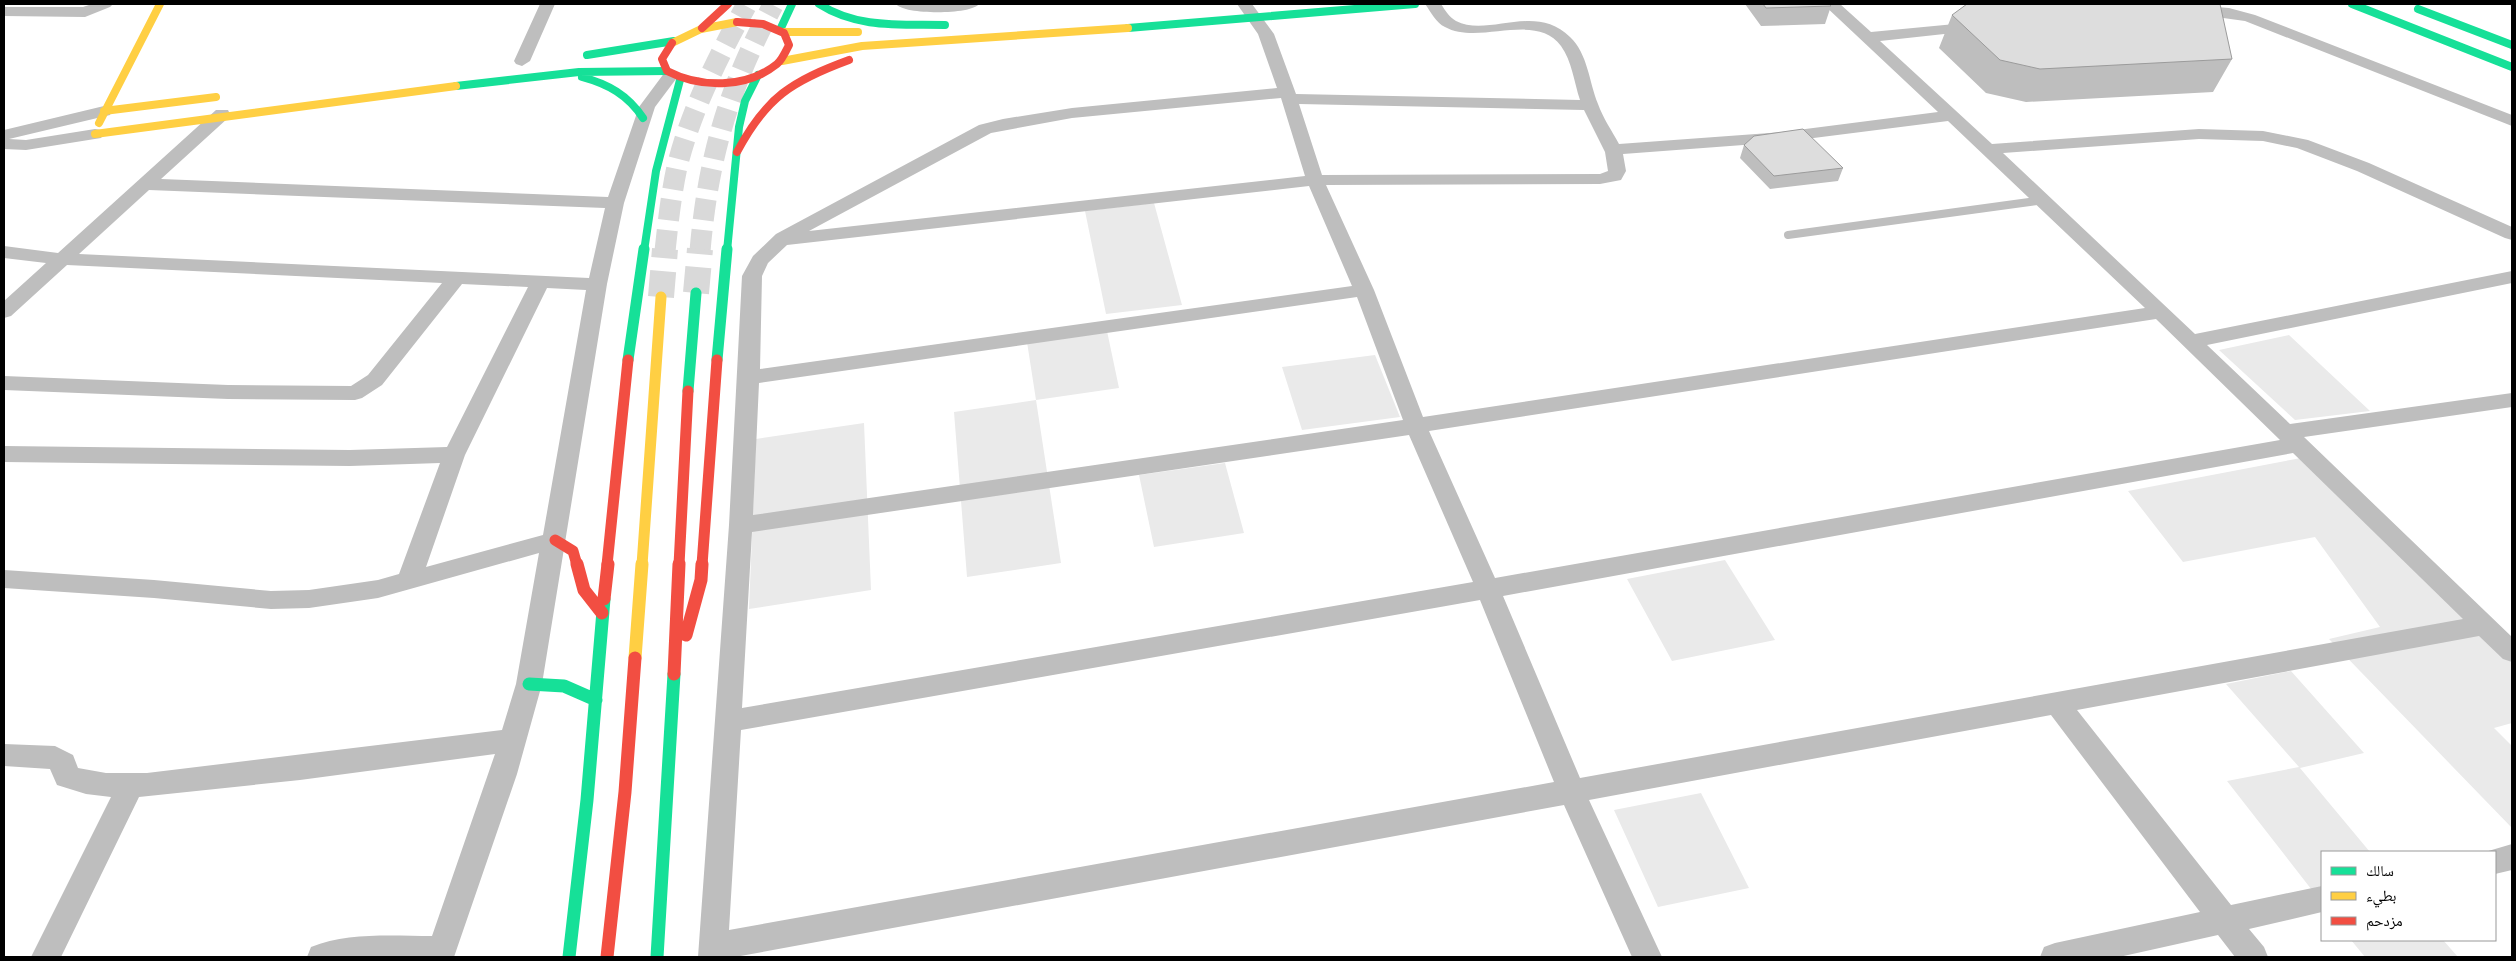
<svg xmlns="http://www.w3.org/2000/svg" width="2516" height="961" viewBox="0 0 2516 961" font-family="Commissioner,'Noto Naskh Arabic',sans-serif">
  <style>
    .green { fill: #eaeaea }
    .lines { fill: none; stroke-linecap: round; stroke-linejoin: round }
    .highway-tunnel-far1 { stroke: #d9d9d9; stroke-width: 21; stroke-dasharray: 21 10; stroke-linecap: butt }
    .highway-tunnel { stroke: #d9d9d9; stroke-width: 26; stroke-dasharray: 26 13; stroke-linecap: butt }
    .lane { stroke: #bebebe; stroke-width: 8 }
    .street { fill: #bebebe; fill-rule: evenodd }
    .fast-far2 { stroke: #16e098; stroke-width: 8 }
    .fast-far1 { stroke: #16e098; stroke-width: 11 }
    .fast { stroke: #16e098; stroke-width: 13 }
    .slow-far2 { stroke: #ffcf43; stroke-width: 8 }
    .slow-far1 { stroke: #ffcf43; stroke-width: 11 }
    .slow { stroke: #ffcf43; stroke-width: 13 }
    .jam-far2 { stroke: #f24e42; stroke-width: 8 }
    .jam-far1 { stroke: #f24e42; stroke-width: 11 }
    .jam { stroke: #f24e42; stroke-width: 13 }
    .wall { fill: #bebebe }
    .building { fill: #ddd; stroke: #9b9b9b }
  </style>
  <rect width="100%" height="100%" fill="#fff"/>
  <!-- green -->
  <path class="green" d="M 1154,203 L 1182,305 L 1106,314 L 1085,211 Z
    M 1107,331 L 1119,388 L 1036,400 L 1061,563 L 967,577 L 954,412 L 1036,400 L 1027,342 Z
    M 2289,335 L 2370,411 L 2295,420 L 2219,350 Z
    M 1375,355 L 1400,417 L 1302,430 L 1282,367 Z
    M 864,423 L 871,590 L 749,609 L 756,439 Z
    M 2301,458 L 2512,657 L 2512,723 L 2494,728 L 2512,746 L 2512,828 L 2329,639 L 2380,627 L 2315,537 L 2183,562 L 2128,491 Z
    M 1225,463 L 1244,533 L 1154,547 L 1139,475 Z
    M 1725,560 L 1775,640 L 1672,661 L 1627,579 Z
    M 2291,671 L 2364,753 L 2300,768 L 2370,852 L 2322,852 L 2322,903 L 2227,781 L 2299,767 L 2226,684 Z
    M 1701,793 L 1749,888 L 1658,907 L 1614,810 Z
    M 2351,940 L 2443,940 L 2458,957 L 2365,957 Z"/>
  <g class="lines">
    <!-- highway-tunnel-far1 -->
    <path class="highway-tunnel-far1" d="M 665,251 C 668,223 671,195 677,167 C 691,110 718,57 746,6
      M 700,251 C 708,157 729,87 773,5"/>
    <!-- highway-tunnel -->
    <path class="highway-tunnel" d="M 696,293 L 700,249
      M 661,297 L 665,249"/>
    <!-- lane -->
    <path class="lane" d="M 1788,235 L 2044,200"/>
    <!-- street -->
    <path class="street" d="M 92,4 L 113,4 L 110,7 L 85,17 L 4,16 L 4,7 L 83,7 Z
      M 540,4 L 555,4 L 530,61 L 522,66 L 516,64 L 514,61 Z
      M 896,4 L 979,4 C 971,15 904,15 896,4 Z
      M 1237,4 L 1252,4 L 1274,34 L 1296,94 L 1580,100 C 1574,82 1572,61 1561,46 C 1536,11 1479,46 1445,27 C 1436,23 1431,12 1425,4 L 1441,4 C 1445,10 1449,17 1456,21 C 1488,38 1535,2 1570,37 C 1588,54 1589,82 1598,104 C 1603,118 1612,131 1619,144 L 1782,132 L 1938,112 L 1823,4 L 1840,4 L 1871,32 L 1976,22 L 1984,27 L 1981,30 L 1880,41 L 1992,144 L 2199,129 L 2263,131 L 2308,140 L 2369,163 L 2512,227 L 2512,240 L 2505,238 L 2357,171 L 2297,148 L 2263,141 L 2199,139 L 2003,153 L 2195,334 L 2512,271 L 2512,283 L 2207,345 L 2290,424 L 2512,393 L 2512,407 L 2304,437 L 2512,637 L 2512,662 L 2503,659 L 2479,636 L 2077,710 L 2231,905 L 2322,886 L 2322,912 L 2249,929 L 2264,947 L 2268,957 L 2235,957 L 2218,935 L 2119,957 L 2040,957 L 2044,947 L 2055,943 L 2200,912 L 2051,715 L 1589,800 L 1662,957 L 1632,957 L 1564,805 L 735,957 L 698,957 L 729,525 L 742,276 L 753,256 L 776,234 L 979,125 L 1003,119 L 1072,108 L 1277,88 L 1258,34 ZM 1281,98 L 1305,176 L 809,231 L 991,133 L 1072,118 ZM 1299,104 L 1584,110 L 1605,152 L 1608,171 L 1600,174 L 1322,175 ZM 1948,121 L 2145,308 L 1423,417 L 1374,290 L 1326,185 L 1600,184 L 1621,180 L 1626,171 L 1623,154 L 1782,142 ZM 1309,186 L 1352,286 L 760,369 L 762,276 L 768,263 L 787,245 ZM 1357,297 L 1403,420 L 753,515 L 759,383 ZM 2156,319 L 2280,440 L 1495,578 L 1429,431 ZM 1409,435 L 1473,582 L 742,708 L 752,532 ZM 2293,453 L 2463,619 L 1580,778 L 1503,596 ZM 1480,600 L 1554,782 L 729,930 L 741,730 Z
      M 2192,5 L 2229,8 L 2255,15 L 2512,115 L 2512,126 L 2245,21 L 2187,13 L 2184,10 L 2187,7 Z
      M 671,70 L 679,75 L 655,107 L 624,203 L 607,284 L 542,684 L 517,774 L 454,957 L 307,957 L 311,947 C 348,932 393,936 432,936 L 495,754 L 300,780 L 139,797 L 61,957 L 31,957 L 111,797 L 86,794 L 57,785 L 50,769 L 4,766 L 4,744 L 55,746 L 73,755 L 78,768 L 106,773 L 147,773 L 502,730 L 516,684 L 539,553 L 378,598 L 309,608 L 271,609 L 154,598 L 4,588 L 4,570 L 154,580 L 271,591 L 309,590 L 378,580 L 399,574 L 440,463 L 350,466 L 4,462 L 4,446 L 350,450 L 447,447 L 528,287 L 462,284 L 382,385 L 362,398 L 355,400 L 228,399 L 4,390 L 4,376 L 228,385 L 351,386 L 368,375 L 442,283 L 67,265 L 11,316 L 4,318 L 4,301 L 46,263 L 4,258 L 4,246 L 58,253 L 216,110 L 228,110 L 230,114 L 228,118 L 161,179 L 608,197 L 639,107 L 665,72 ZM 149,190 L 605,208 L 589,278 L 79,254 ZM 547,288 L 586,290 L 543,535 L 426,567 L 465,455 Z
      M 104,106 L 110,107 L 112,111 L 110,115 L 9,139 L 26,140 L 95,129 L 101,130 L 104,134 L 101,138 L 26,150 L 4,149 L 4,130 Z
      M 2512,844 L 2512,870 L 2495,874 L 2495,852 L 2485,852 Z"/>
    <!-- fast-far2 -->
    <path class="fast-far2" d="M 819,4 C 858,29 901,24 945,25
      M 2352,4 L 2512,67
      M 2418,9 L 2512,45
      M 1128,28 L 1415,4
      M 780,30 L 792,4
      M 587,55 L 674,41
      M 582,77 C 608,84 628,95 643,118
      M 456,86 L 579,72 L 667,71
      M 644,251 L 656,171 L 680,80
      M 727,251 L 739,127 L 745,101 L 758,75"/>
    <!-- fast-far1 -->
    <path class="fast-far1" d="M 628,360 L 644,249
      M 717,360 L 727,249
      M 688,391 L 696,293"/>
    <!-- fast -->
    <path class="fast" d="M 529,684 L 564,686 L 596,700
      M 569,957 L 587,800 L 604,599
      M 657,957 L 674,674"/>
    <!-- slow-far2 -->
    <path class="slow-far2" d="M 784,32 L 858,32
      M 672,43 L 701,29 L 737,22
      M 782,61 L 862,46 L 1128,28
      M 104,111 L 216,97
      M 99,123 L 160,4
      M 95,134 L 456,86"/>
    <!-- slow-far1 -->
    <path class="slow-far1" d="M 642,565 L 661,297"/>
    <!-- slow -->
    <path class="slow" d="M 635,658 L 642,564"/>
    <!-- jam-far2 -->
    <path class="jam-far2" d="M 702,28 L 728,4
      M 672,43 L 662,59 L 667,71 C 700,88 746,89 777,64 C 782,60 786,51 789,45 L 784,33 L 763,24 L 737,22
      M 737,152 C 766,97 792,81 849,60"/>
    <!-- jam-far1 -->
    <path class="jam-far1" d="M 555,540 L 573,551 L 577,565
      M 607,565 L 628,360
      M 679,565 L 688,391
      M 702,565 L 717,360"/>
    <!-- jam -->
    <path class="jam" d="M 577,564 L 584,590 L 602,613
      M 604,599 L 608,564
      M 686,635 L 701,580 L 702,564
      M 674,674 L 679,564
      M 607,957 L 625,792 L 635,658"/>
  </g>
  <!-- wall -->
  <path class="wall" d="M 1745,4 L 1829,4 L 1831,6 L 1825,24 L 1761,26 Z
    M 1952,15 L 2232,59 L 2213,92 L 2026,102 L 1986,93 L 1939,48 Z
    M 1744,145 L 1843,168 L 1838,181 L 1770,189 L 1740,158 Z"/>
  <!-- building -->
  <path class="building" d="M 1763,4 L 1829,4 L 1831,6 L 1766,8 Z
    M 1967,4 L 2220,4 L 2232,59 L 2040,69 L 2000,60 L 1952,15 Z
    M 1803,129 L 1843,168 L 1774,176 L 1744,145 L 1754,136 Z"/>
  <!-- border -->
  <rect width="2516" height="961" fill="none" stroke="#000000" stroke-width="10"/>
  <!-- legend -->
  <rect x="2321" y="851" width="175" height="90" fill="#ffffff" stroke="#999999"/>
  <rect x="2331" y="867" width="25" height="8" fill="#16e098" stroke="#999999"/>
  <text x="2366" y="876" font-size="15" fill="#000000">سالك</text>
  <rect x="2331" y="892" width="25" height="8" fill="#ffcf43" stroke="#999999"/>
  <text x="2366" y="901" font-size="15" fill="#000000">بطيء</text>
  <rect x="2331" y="917" width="25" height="8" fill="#f24e42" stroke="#999999"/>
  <text x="2366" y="926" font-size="15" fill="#000000">مزدحم</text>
</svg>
